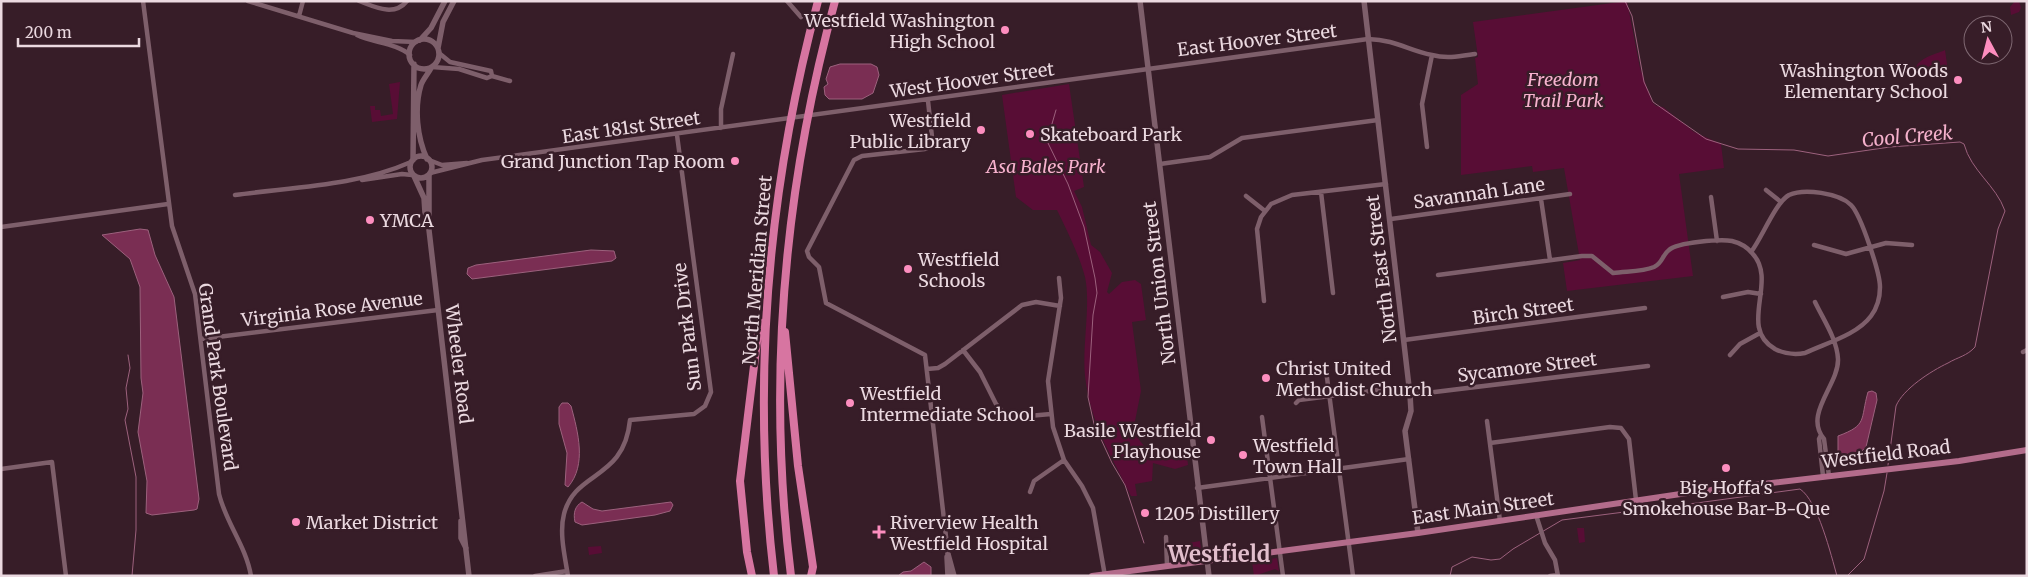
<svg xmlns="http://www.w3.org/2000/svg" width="2028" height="577" viewBox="0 0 2028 577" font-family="Merriweather,serif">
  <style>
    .green { fill: #580d35 }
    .water { fill: #7a2e53; stroke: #9c617d }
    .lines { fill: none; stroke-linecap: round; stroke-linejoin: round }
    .stream { stroke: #9c617d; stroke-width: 1 }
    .street { stroke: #7e5f6b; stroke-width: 4.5 }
    .secondary { stroke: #7e5f6b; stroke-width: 5.5 }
    .primary { stroke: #b36c8b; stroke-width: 6 }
    .highway { stroke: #d775a1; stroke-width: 8 }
    .poi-dot { fill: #fd8ebf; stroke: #371d28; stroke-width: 2 }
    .labels { text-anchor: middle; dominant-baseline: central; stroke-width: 5; stroke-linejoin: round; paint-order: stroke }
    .poi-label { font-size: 18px; fill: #ebd9e0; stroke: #371d28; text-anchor: start }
    .street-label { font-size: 18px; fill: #ebd9e0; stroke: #371d28 }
    .park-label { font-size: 18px; font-style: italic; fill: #f7b2ce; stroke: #371d28 }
    .water-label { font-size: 19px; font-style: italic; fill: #f4b0cb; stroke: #371d28 }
    .district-label { font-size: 22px; font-weight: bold; fill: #e2bfcd; stroke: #371d28 }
  </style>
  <rect width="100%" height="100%" fill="#371d28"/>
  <!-- green -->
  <path class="green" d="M 1627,1 L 1640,68 L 1652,102 L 1656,106 L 1663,107 L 1694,132 L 1721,144 L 1724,168 L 1679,174 L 1693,276 L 1567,291 L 1563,263 L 1580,260 L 1564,168 L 1533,172 L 1532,166 L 1461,175 L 1461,95 L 1478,84 L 1475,58 L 1478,57 L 1473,22 Z
    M 2015,1 L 2019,1 L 2021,8 L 2019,12 L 2011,15 L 2010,7 Z
    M 1945,50 L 1948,71 L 1915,74 C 1913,59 1934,55 1945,50 Z
    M 400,82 L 397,119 L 372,122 L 370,106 L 375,106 L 375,110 L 380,110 L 381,116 L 393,114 L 389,84 Z
    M 1069,84 L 1084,187 L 1074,191 L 1082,207 L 1091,245 L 1100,252 L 1112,273 L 1107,292 L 1109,294 L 1122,282 L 1135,280 L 1141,284 L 1146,320 L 1132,322 L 1141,391 L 1133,431 C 1147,452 1160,466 1187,456 L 1188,465 L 1175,469 L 1153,463 L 1152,481 L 1135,484 L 1137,496 L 1131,496 C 1110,453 1091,425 1085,376 C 1082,346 1091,304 1085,277 C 1079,254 1067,231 1057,210 L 1033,210 L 1016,197 L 1002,95 Z
    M 1577,528 L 1584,528 L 1585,542 L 1579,543 Z
    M 1200,541 L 1202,557 L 1185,559 L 1183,544 Z
    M 601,546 L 602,553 L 589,555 L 588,547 Z
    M 1277,558 L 1279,571 L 1275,569 L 1254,576 L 1252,562 Z"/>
  <!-- water -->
  <path class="water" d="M 840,64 L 871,64 L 877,67 L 879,75 L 873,93 L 862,99 L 829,99 L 825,95 L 824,87 L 828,84 L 826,79 L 830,67 Z
    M 140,229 L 148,230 L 155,255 L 174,297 L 199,499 L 197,509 L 194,510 L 152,515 L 146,513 L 147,481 L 138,432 L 143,393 L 141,378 L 140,287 L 130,259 L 102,235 Z
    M 591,250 L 614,251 L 616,258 L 612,261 L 472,279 L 467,274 L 468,268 L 476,265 Z
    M 1872,391 L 1876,393 L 1877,400 L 1866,447 L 1861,452 L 1842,456 L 1838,452 L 1838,436 C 1868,425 1860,420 1868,392 Z
    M 562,403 L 568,403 L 571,406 C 578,432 587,465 568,487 L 565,485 L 567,453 L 559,424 L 559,407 Z
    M 582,502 L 593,509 L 602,511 L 671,502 L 673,505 L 670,511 L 655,515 L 582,525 L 575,522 C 573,513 575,506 582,502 Z
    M 924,562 L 931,567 L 931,576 L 898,576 L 903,572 L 911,571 Z"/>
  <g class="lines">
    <!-- stream -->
    <path class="stream" d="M 1625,1 L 1632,16 L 1644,82 L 1653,102 L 1706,139 L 1738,149 L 1794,150 L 1828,156 L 1890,147 L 1960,142 L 1964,144 C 1971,171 1996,185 2005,211 L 1998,229 L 1975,347 C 1967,356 1958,357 1948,363 C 1931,371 1903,389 1896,406 L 1888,465
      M 1056,110 L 1047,141 L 1068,184 L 1084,227 L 1095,278 L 1097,293 L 1093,315 L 1088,397 L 1094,424 L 1112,463 L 1125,485 L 1144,543
      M 128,355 L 130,368 L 126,388 L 128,409 L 125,420 L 136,477 L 136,530 L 132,576
      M 1682,505 L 1800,489 C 1818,501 1831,555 1837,576
      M 1450,576 L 1452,567 L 1472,557 L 1491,560 L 1500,559 L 1513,549 L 1562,520 L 1679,505
      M 1847,576 L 1864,559 L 1884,491 L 1887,473"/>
    <!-- street -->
    <path class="street" d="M 143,1 L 172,226 L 195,294 L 219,494 C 226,523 246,546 251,576
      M 248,1 L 353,33 L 392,41 L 416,42
      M 359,1 C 375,7 394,17 407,1
      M 787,1 L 801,17
      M 299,16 L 303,1
      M 357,35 C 373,43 396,43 410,55
      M 439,53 L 450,62 L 491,71 L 492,76
      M 432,67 L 459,69 L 487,78 L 492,76 L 510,81
      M 928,101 L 933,146 L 925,149 L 862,156 L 854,160 L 807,251 L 809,257 L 819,267 L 826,303 L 925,355 L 948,554
      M 721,128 L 721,109 L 733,54
      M 1427,147 L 1422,104 L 1432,55
      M 429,160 L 442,165 L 467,163
      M 1160,164 L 1210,157 L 1242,138 L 1378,120
      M 430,173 L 482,160 L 1368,39 C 1397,40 1407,50 1432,55 C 1447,59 1461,56 1475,54
      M 362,180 L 402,174 L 412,175
      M 1766,190 L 1781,202
      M 1321,192 L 1333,293
      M 235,195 C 293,187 357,186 411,162
      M 1246,196 L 1265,211
      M 1711,197 L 1717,241
      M 1541,199 L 1550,260
      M 1391,219 L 1570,194
      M 1,227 L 168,204
      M 1814,245 L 1846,254 L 1886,243 L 1912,245
      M 1438,275 L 1582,256 L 1592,256 L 1613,273 C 1626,271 1642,272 1654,267 C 1663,263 1662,255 1669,250 C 1678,242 1721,239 1732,241 C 1740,243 1747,247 1752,253 C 1779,281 1737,327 1775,349 C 1785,354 1795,355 1805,353 C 1826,343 1857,335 1871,316 C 1877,308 1880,298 1880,287 C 1880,273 1861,215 1851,205 C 1839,193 1804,188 1789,195 C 1775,203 1762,238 1751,252
      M 1059,278 L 1061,298 L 1048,381 L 1053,427 L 1064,460 L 1082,486 L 1093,508 L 1105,576
      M 1723,297 L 1748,292 L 1761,294
      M 1264,301 L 1257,229 L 1261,217 L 1271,204 L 1292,195 L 1386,184
      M 1815,302 C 1823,319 1837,339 1838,359 C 1839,385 1803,414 1824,439 L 1829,476
      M 201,339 L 438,310
      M 1404,340 L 1645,308
      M 963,350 L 980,372 L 996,404 L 1003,412 L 1017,417 L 1051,414
      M 2023,352 L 2027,350
      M 1730,355 L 1740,344 L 1760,333
      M 927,369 L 938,368 L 945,364 L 1022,305 L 1036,302 L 1060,306
      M 1326,370 L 1353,576
      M 1410,395 L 1648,366
      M 1296,403 L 1299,400 L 1409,386
      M 1262,417 L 1283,576
      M 1487,421 L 1500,521
      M 1821,435 L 1819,439 L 1823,476
      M 1490,443 L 1610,427 L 1621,428 L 1629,439 L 1636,500
      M 1,469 L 52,462 L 66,576
      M 1197,488 L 1409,459
      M 1030,492 L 1034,481 L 1064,460
      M 1536,515 L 1545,543 L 1555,560 L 1558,576
      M 1166,537 L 1167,566
      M 535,576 L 567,571
      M 568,576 C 565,557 559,533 564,514 C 575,470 624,481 630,420 L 694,414 L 705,406 L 711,392 L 677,135
      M 1550,576 L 1558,575"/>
    <!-- secondary -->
    <path class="secondary" d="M 1140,1 L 1209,576
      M 1364,1 L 1410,395 L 1411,411 L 1405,431 L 1418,533
      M409 54a15 15 0 1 1 30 0a15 15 0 1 1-30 0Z
      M 420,40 L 431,28 L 445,1
      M 438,48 L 443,22 L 454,1
      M410 167a11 11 0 1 1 22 0a11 11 0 1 1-22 0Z
      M 427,159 C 417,137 414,108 421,85 C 423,79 428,74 431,68
      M 413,160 L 414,64
      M 429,175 L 429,230 L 469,576
      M 414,176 L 424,198 L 425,213
      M 461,521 L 461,538 L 466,548
      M 948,554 L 954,576
      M 947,557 L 948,576"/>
    <!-- primary -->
    <path class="primary" d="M 1092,576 L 1418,533 L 1694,492 L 1959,461 L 2027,450"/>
    <!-- highway -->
    <path class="highway" d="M 785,332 L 798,466 L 813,567 L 811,576
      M 752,576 L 747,552 L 740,481 L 758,333 L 762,323
      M 774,576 C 751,380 767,191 818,1
      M 791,576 C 767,383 784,188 835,1"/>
  </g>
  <!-- markers -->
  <g class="poi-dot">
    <circle cx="1005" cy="30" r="5"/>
    <circle cx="1958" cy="80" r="5"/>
    <circle cx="981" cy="130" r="5"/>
    <circle cx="1030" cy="134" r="5"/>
    <circle cx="735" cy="161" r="5"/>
    <circle cx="370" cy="220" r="5"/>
    <circle cx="908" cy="269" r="5"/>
    <circle cx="1266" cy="378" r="5"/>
    <circle cx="850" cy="403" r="5"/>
    <circle cx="1211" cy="440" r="5"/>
    <circle cx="1243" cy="455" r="5"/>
    <circle cx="1726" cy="468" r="5"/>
    <circle cx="1145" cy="513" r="5"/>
    <circle cx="296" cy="522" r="5"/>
    <path d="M876.5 524.5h5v5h5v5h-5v5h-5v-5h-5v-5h5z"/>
  </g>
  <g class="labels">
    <!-- poi labels -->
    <g class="poi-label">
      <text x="995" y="20" text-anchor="end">Westfield Washington<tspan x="995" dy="21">High School</tspan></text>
      <text x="1948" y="70" text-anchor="end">Washington Woods<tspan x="1948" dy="21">Elementary School</tspan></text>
      <text x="971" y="120" text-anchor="end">Westfield<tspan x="971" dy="21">Public Library</tspan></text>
      <text x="1040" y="134">Skateboard Park</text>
      <text x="725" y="161" text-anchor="end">Grand Junction Tap Room</text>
      <text x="380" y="220">YMCA</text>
      <text x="918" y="259">Westfield<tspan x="918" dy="21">Schools</tspan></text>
      <text x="1276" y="368">Christ United<tspan x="1276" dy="21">Methodist Church</tspan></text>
      <text x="860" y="393">Westfield<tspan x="860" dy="21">Intermediate School</tspan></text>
      <text x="1201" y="430" text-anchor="end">Basile Westfield<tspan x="1201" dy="21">Playhouse</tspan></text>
      <text x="1253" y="445">Westfield<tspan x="1253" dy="21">Town Hall</tspan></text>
      <text x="1726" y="487" text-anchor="middle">Big Hoffa's<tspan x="1726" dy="21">Smokehouse Bar-B-Que</tspan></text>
      <text x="1155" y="513">1205 Distillery</text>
      <text x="306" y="522">Market District</text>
      <text x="890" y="522">Riverview Health<tspan x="890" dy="21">Westfield Hospital</tspan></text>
    </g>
    <!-- street labels -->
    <g class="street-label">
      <text transform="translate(1257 40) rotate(-7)">East Hoover Street</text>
      <text transform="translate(972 80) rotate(-8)">West Hoover Street</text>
      <text transform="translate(631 127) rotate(-8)">East 181st Street</text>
      <text transform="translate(1479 193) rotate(-8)">Savannah Lane</text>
      <text transform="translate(1381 269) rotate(-97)">North East Street</text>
      <text transform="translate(757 270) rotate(-85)">North Meridian Street</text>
      <text transform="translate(1159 283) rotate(-97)">North Union Street</text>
      <text transform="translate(332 309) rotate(-7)">Virginia Rose Avenue</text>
      <text transform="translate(1523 311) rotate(-8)">Birch Street</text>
      <text transform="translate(687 327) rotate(-97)">Sun Park Drive</text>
      <text transform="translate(459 364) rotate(83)">Wheeler Road</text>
      <text transform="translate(1527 367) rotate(-7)">Sycamore Street</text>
      <text transform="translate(218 377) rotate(82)">Grand Park Boulevard</text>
      <text transform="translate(1886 454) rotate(-7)">Westfield Road</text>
      <text transform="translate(1483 508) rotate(-8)">East Main Street</text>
    </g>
    <!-- park labels -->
    <g class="park-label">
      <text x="1563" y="79">Freedom<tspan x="1563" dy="21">Trail Park</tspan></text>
      <text x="1046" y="166">Asa Bales Park</text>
    </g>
    <!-- water labels -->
    <g class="water-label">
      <text transform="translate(1907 136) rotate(-5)">Cool Creek</text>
    </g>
    <!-- district labels -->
    <g class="district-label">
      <text x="1219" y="554">Westfield</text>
    </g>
  </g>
  <!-- border -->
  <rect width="2028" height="577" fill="none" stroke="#ebd9e0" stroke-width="5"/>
  <!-- north arrow -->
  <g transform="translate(1988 40) rotate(353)"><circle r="24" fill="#371d28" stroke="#7f6872"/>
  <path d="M0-4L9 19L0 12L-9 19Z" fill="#fd8ebf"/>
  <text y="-8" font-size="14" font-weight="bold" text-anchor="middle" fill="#ebd9e0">N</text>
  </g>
  <!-- scale -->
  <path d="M18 38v8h121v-8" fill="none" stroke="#ebd9e0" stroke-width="2.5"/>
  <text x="25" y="38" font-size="15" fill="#ebd9e0" stroke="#371d28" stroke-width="4" paint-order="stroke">200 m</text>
</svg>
